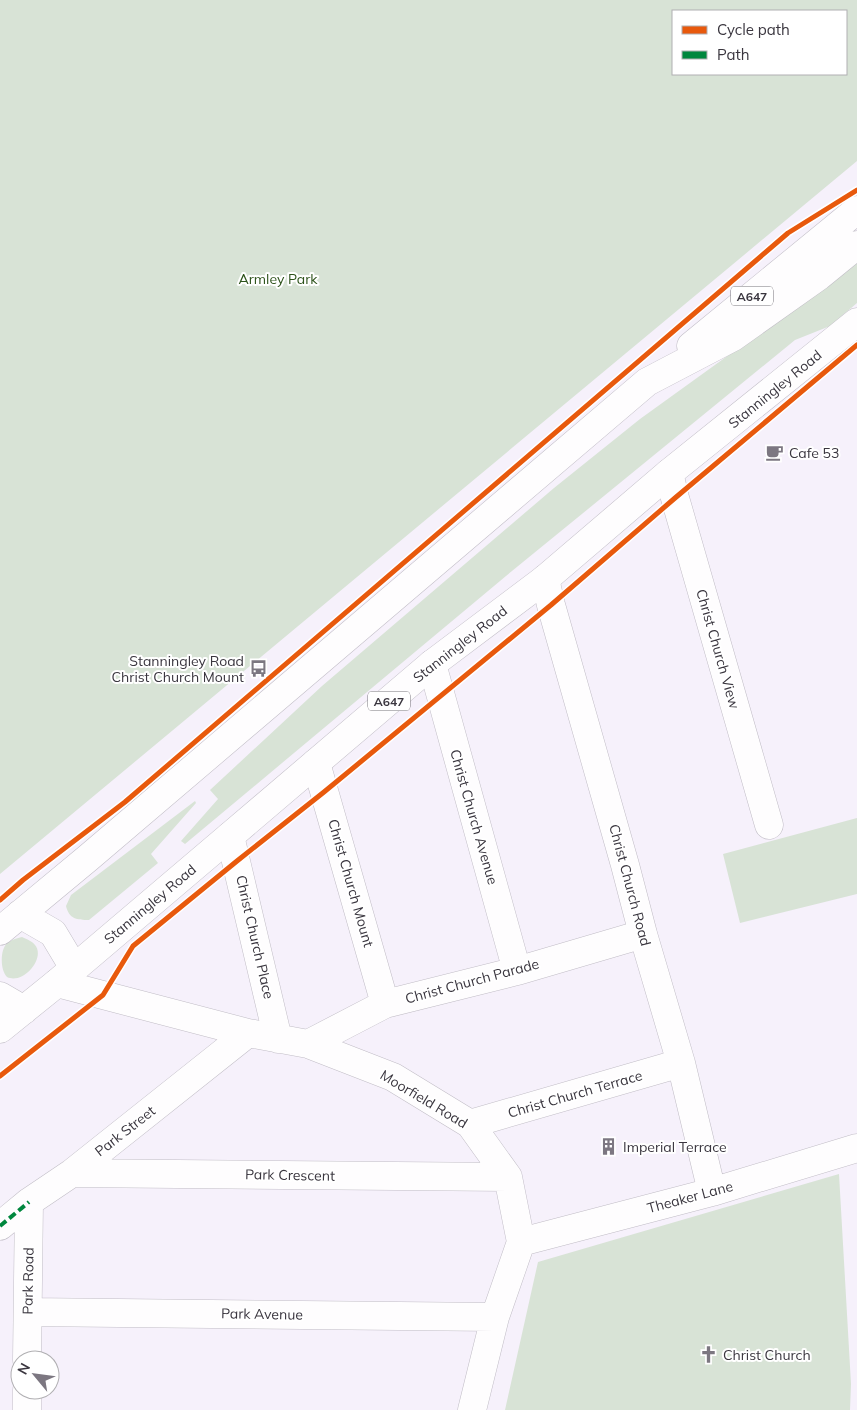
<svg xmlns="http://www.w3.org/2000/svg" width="857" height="1410" viewBox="0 0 857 1410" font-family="Mulish,sans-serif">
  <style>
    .green { fill: #d8e3d6; fill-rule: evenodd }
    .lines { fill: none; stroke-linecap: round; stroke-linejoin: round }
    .street-casing { stroke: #c1bdc6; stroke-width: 29 }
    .primary-casing { stroke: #c1bdc6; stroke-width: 29 }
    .street { stroke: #fefdfe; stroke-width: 28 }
    .primary { stroke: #fefdfe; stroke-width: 28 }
    .quiet { stroke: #00873e; stroke-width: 4; stroke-dasharray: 8 4; stroke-linecap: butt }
    .cycleway-casing { stroke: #fff; stroke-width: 8 }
    .cycleway { stroke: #e8590c; stroke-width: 5 }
    .labels { text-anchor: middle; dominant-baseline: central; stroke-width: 4; stroke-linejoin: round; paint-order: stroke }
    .shield { fill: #fff; stroke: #757279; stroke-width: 1 }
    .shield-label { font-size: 12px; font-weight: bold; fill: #3a363f }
    .park-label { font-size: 14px; fill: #2d531b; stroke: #fff }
    .street-label { font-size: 14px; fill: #3a363f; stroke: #fff }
    .poi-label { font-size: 14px; fill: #3a363f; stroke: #fff; text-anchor: start }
  </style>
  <rect width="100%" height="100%" fill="#f6f1fb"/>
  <!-- green -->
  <path class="green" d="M 0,0 L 857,0 L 857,161 L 0,874 ZM 846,11 L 846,74 L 673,74 L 673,11 Z
    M 857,253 L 857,303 L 830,326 L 795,340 L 506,576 L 185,844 L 181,841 L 218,799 L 210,790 L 322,686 L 554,488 L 640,419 L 744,344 Z
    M 195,801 L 196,803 L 151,854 L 158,863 L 89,920 C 77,920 69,919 66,906 L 71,895 Z
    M 857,818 L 857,894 L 740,923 L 723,854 Z
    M 22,937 C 26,939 32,941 35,945 C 46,958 23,985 7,977 C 0,970 0,950 7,943 C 11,940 17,938 22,937 Z
    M 839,1174 L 851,1384 L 850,1410 L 505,1410 L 538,1262 Z"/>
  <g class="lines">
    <defs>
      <path id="street" d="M 669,473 L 675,498 L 769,825
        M 545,579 L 551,605 L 625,865 L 643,934 L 681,1063 L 712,1192
        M 432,664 L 517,971
        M 316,763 L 385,1004
        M 230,836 L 278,1039
        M 57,983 L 248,1033 L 308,1044 L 393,1077 L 470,1124 L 508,1177 L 521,1242 L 495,1317 L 472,1410
        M 308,1044 L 385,1004 L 517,971 L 643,934
        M 470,1124 L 681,1063
        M 72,1173 L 508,1177
        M 0,1226 L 29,1202 L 72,1173 L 248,1033
        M 521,1242 L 712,1192 L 857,1148
        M 28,1312 L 495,1317
        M 27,1360 L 29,1202
        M 27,1410 L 27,1390"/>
      <path id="primary" d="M 691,346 L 857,210
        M 20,914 L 53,933 L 74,968
        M 0,931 L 88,858 L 647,382 L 733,337 L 819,276 L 857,245
        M 0,996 L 24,1010
        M 0,1029 L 57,983 L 230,836 L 432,664 L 545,579 L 669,473 L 857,322"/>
    </defs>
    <!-- street casing -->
    <use href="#street" class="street-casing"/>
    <!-- primary casing -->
    <use href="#primary" class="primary-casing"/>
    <!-- street -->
    <use href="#street" class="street"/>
    <!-- primary -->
    <use href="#primary" class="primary"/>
    <!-- quiet -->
    <path class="quiet" d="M 0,1226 L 29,1202"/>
    <defs>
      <path id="cycleway" d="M 0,900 L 23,880 L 125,802 L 788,233 L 857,190
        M 0,1076 L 103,995 L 133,946 L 237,861 L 324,792 L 551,605 L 675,498 L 857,345"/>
    </defs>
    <!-- cycleway casing -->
    <use href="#cycleway" class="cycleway-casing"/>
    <!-- cycleway -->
    <use href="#cycleway" class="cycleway"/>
  </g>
  <!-- icons -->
  <defs>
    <symbol id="cafe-bare" viewBox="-9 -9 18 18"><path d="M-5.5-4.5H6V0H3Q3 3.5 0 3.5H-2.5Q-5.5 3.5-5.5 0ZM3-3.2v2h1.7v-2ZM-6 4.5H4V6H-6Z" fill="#7c7781" stroke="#fff" stroke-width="2.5" paint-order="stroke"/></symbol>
    <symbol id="bus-bare" viewBox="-9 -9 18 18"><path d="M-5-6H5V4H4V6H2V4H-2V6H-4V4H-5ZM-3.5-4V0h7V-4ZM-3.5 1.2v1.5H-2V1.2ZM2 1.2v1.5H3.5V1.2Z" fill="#7c7781" stroke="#fff" stroke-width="2.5" paint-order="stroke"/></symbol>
    <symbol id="building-bare" viewBox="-9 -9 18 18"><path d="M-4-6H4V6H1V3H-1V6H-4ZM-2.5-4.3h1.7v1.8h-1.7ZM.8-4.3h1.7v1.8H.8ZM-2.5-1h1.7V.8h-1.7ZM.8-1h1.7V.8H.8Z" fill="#7c7781" stroke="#fff" stroke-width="2.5" paint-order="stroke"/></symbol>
    <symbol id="church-bare" viewBox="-9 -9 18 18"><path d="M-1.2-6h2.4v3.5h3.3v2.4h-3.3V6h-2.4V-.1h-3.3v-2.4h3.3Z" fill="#7c7781" stroke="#fff" stroke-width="2.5" paint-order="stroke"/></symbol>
  </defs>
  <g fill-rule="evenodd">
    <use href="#cafe-bare" x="762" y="440" width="25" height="25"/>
    <use href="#bus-bare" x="246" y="656" width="25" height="25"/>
    <use href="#building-bare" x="596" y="1134" width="25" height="25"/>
    <use href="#church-bare" x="696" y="1342" width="25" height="25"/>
  </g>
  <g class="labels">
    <!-- shield labels -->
    <g class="shield">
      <rect x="731" y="286.5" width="42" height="19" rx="4"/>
      <rect x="368" y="691.5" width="42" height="19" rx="4"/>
    </g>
    <g class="shield-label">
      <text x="752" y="296">A647</text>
      <text x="389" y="701">A647</text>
    </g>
    <!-- park labels -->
    <g class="park-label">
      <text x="278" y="279">Armley Park</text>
    </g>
    <!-- street labels -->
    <g class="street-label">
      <text transform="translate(775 389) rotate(-39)">Stanningley Road</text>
      <text transform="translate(460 644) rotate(-38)">Stanningley Road</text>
      <text transform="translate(718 649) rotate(74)">Christ Church View</text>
      <text transform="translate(474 817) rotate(74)">Christ Church Avenue</text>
      <text transform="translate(351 883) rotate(74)">Christ Church Mount</text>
      <text transform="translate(630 885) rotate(75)">Christ Church Road</text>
      <text transform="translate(150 904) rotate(-40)">Stanningley Road</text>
      <text transform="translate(255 937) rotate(77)">Christ Church Place</text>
      <text transform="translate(472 981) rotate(-15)">Christ Church Parade</text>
      <text transform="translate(575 1094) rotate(-16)">Christ Church Terrace</text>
      <text transform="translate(424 1099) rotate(31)">Moorfield Road</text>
      <text transform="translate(125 1131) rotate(-38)">Park Street</text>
      <text transform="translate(290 1175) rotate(1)">Park Crescent</text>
      <text transform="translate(690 1197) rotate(-15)">Theaker Lane</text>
      <text transform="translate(28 1281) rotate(-89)">Park Road</text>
      <text transform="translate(262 1314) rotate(1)">Park Avenue</text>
    </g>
    <!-- poi labels -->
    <g class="poi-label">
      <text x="789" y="453">Cafe 53</text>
      <text x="244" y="661" text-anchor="end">Stanningley Road<tspan x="244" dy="16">Christ Church Mount</tspan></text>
      <text x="623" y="1147">Imperial Terrace</text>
      <text x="723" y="1355">Christ Church</text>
    </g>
  </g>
  <!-- legend -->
  <rect x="672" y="10" width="175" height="65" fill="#ffffff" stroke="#b0afb2"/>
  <rect x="682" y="26" width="25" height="8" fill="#e8590c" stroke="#b0afb2"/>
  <text x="717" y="35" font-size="15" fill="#3a363f">Cycle path</text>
  <rect x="682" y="51" width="25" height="8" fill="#00873e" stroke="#b0afb2"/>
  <text x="717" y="60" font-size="15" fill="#3a363f">Path</text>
  <!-- north arrow -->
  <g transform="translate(35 1375) rotate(299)"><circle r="24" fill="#ffffff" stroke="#b0afb2"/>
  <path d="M0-4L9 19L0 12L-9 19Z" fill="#7c7781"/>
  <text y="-8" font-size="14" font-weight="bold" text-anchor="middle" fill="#3a363f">N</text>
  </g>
</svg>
